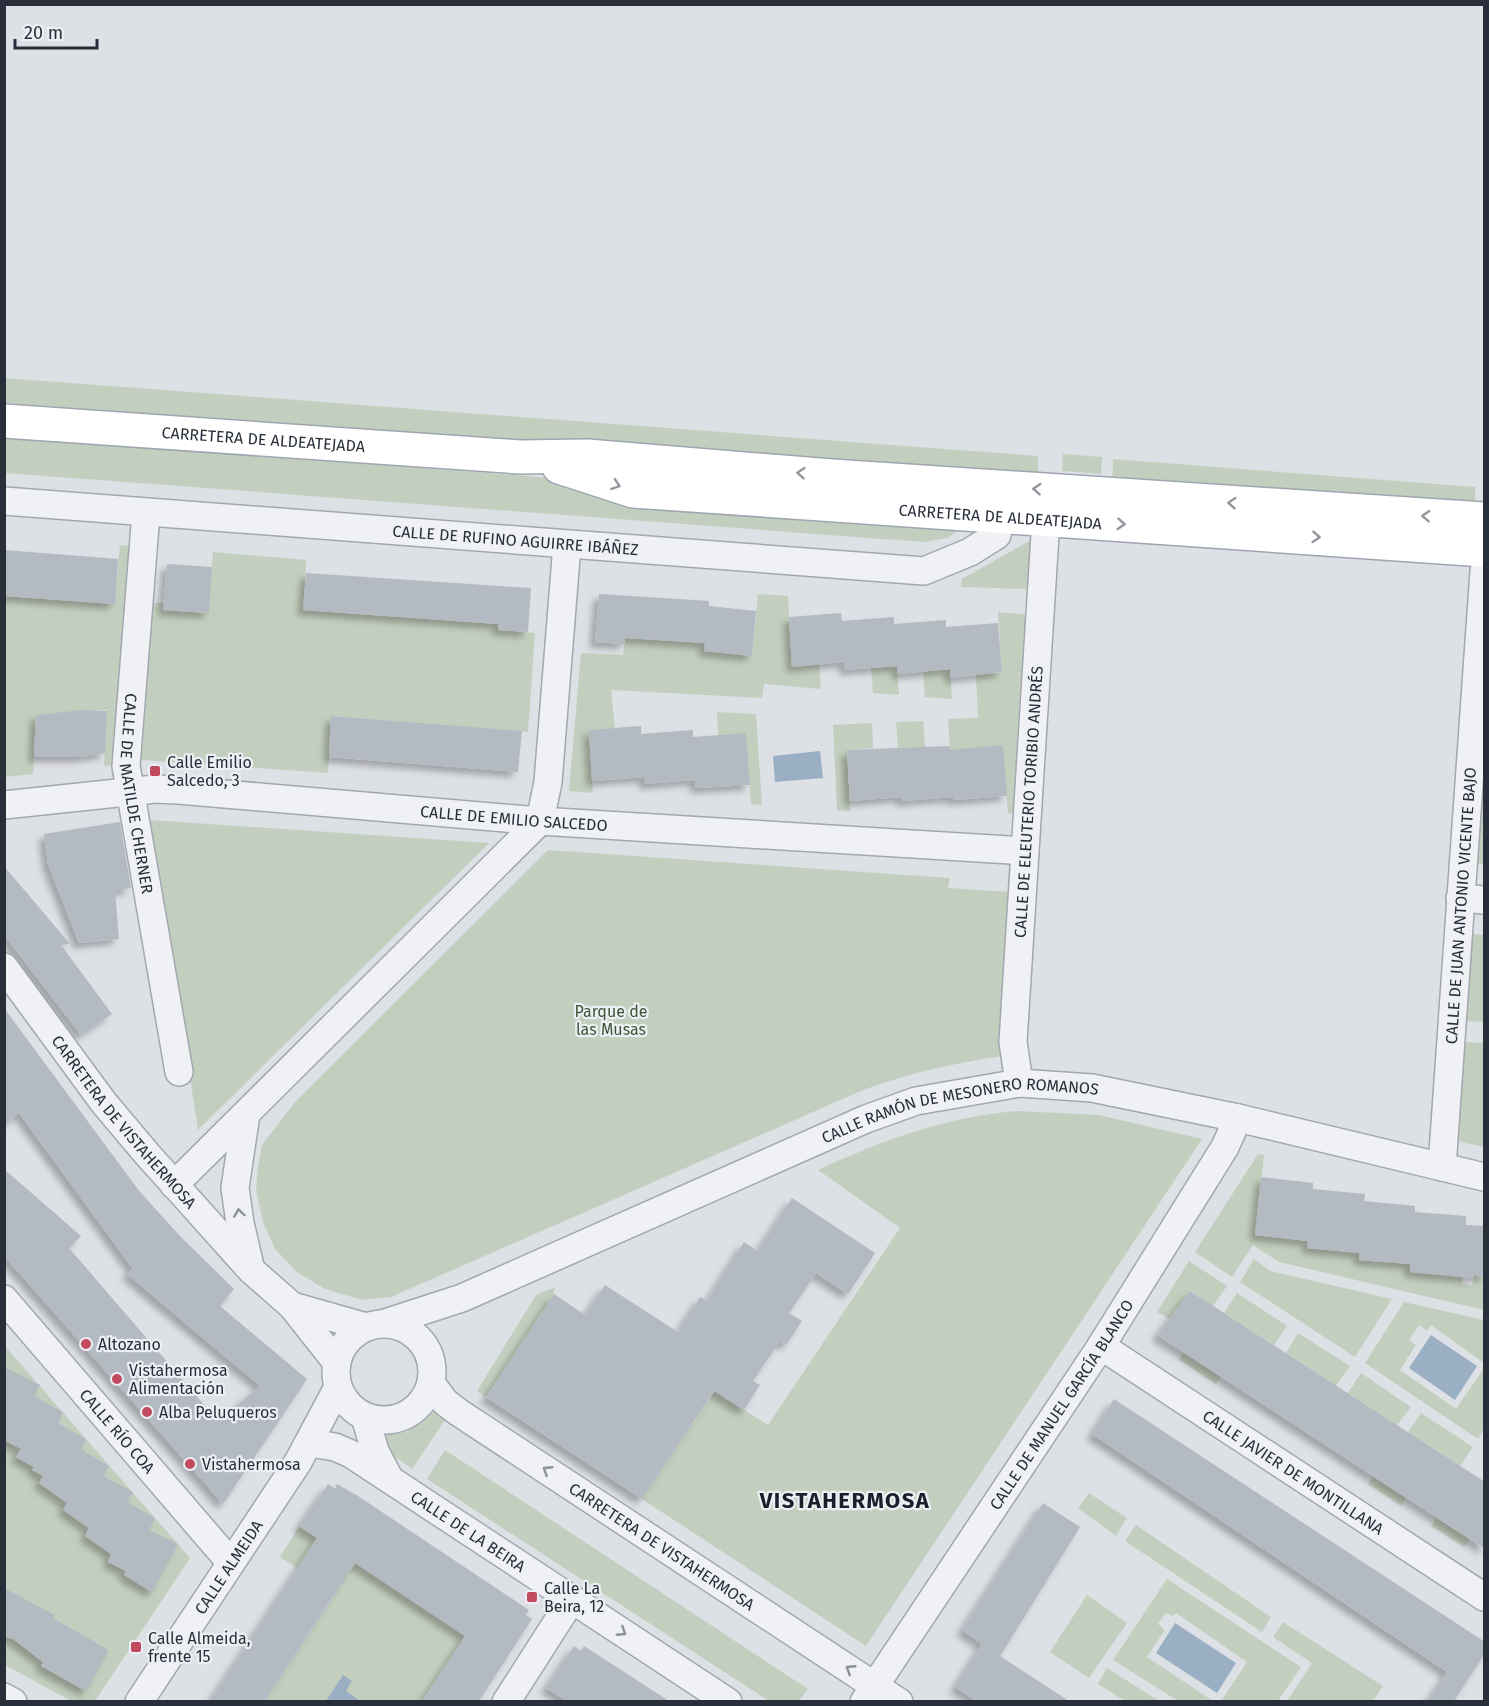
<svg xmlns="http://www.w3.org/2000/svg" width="1489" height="1706" viewBox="0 0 1489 1706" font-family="'Fira Sans',sans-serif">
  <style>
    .green { fill: #c3cfbe }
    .water { fill: #9aafc3 }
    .building { fill: #b4bac2; filter: url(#shadow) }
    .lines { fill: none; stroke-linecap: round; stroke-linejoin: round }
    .minor-casing { stroke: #a3a7af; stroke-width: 30 }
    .major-casing { stroke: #9da5b0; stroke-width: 36 }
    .minor { stroke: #eff1f4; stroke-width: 27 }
    .major { stroke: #fff; stroke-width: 33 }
    .oneway { stroke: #94979d }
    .oneway2 { stroke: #8c9098 }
    .poi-dot { fill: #c24a5e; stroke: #eceff3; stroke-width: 2 }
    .labels { text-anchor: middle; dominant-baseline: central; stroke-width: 4.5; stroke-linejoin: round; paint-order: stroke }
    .street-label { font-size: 16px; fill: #282f3b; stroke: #eceff3 }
    .poi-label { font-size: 16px; fill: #282f3b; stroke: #eceff3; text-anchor: start }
    .park-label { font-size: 16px; fill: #3c5536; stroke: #eceff3 }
    .district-label { font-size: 22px; font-weight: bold; letter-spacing: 1.5px; fill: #1a202b; stroke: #eceff3 }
  </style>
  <defs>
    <filter id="shadow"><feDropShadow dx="-5.5" dy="5.5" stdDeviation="3" flood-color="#0004"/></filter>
  </defs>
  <rect width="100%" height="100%" fill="#dde0e5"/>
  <!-- green -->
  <path class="green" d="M 4,378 L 1038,456 L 1038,479 L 5,403 Z
    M 4,436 L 553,478 L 957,523 L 956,532 L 947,538 L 923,542 L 5,473 Z
    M 1063,454 L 1102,457 L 1101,474 L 1062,471 Z
    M 1113,459 L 1475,487 L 1475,510 L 1112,486 Z
    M 1031,540 L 1030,589 L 961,587 L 962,579 Z
    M 120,545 L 133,546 L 114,765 L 104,766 L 107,710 L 36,715 L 33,774 L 5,777 L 4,596 L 114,604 Z
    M 213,552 L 306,560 L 304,610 L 498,624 L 498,630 L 535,633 L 528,732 L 332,716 L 328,773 L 141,760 L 152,603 L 164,603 L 164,610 L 208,613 Z
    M 758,594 L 788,596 L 792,667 L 819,664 L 821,689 L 764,684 L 762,698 L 611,690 L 615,728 L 589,730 L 593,793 L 569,791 L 581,653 L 623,655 L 625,638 L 705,643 L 752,656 Z
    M 998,612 L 1028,615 L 1015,814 L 1008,813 L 1003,746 L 950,750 L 948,719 L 978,718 L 976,675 L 1002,672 Z
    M 897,666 L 899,695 L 873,693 L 871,668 Z
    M 950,669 L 952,699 L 925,697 L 923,672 Z
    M 717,712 L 756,714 L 762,805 L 751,804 L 746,734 L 718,735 Z
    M 923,721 L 925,748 L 898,750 L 896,722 Z
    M 872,723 L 873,748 L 847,750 L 850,811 L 837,810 L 833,725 Z
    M 1481,762 L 1484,762 L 1484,864 L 1473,864 Z
    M 150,820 L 489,843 L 198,1130 Z
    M 548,850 L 950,878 L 948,888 L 1011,892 L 1003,1056 C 954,1063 908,1073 861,1091 L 391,1297 L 362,1300 L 325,1289 L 297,1272 L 275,1249 L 263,1222 L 256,1190 L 258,1167 L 262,1145 L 295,1102 Z
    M 1471,934 L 1484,935 L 1484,1022 L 1466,1021 Z
    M 1465,1042 L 1484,1043 L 1484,1147 L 1458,1141 Z
    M 1017,1111 L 1099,1115 L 1202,1139 L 866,1646 L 642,1499 L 715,1391 L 768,1425 L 900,1228 L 818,1170 C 883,1140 945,1117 1017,1111 Z
    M 1258,1154 L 1264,1155 L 1256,1235 L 1308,1241 L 1307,1248 L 1359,1253 L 1359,1260 L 1410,1264 L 1410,1272 L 1462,1276 L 1462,1284 L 1472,1285 L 1474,1275 L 1484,1276 L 1484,1310 L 1279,1262 L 1253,1245 L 1232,1277 L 1195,1252 Z
    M 1254,1259 L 1270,1271 L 1392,1299 L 1355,1357 L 1240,1282 Z
    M 1189,1261 L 1227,1286 L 1213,1306 L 1191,1291 L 1170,1319 L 1157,1312 Z
    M 555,1287 L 554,1294 L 486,1397 L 477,1391 L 536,1295 Z
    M 1237,1293 L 1287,1326 L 1274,1345 L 1224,1313 Z
    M 1404,1302 L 1484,1320 L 1484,1363 L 1431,1325 L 1427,1331 L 1419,1325 L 1409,1340 L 1416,1345 L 1400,1370 L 1456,1409 L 1484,1368 L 1484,1429 L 1478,1439 L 1365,1363 Z
    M 1298,1333 L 1350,1366 L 1336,1386 L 1286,1353 Z
    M 4,1345 L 190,1558 L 95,1701 L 71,1701 L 5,1665 Z
    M 1183,1352 L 1221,1377 L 1216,1384 L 1179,1360 Z
    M 1361,1373 L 1411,1407 L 1397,1425 L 1348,1393 Z
    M 436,1411 L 447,1417 L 412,1469 L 384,1449 L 379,1435 L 406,1432 Z
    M 1421,1413 L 1473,1447 L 1460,1466 L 1408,1432 Z
    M 445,1450 L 808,1689 L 799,1701 L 769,1701 L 427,1479 Z
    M 1373,1477 L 1406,1498 L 1401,1506 L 1368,1484 Z
    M 1089,1493 L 1127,1518 L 1116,1536 L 1078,1508 Z
    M 1436,1518 L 1470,1539 L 1464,1547 L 1431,1526 Z
    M 1136,1525 L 1271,1617 L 1262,1632 L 1125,1541 Z
    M 299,1526 L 470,1638 L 450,1659 L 422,1701 L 265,1702 L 336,1593 L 280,1557 Z
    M 1167,1579 L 1301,1667 L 1278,1701 L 1221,1701 L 1247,1662 L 1176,1613 L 1172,1616 L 1166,1613 L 1158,1624 L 1165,1630 L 1147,1657 L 1213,1701 L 1178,1701 L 1113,1660 Z
    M 1087,1595 L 1127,1623 L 1089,1678 L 1050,1652 Z
    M 1283,1622 L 1383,1686 L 1373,1701 L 1287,1701 L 1312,1663 L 1273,1637 Z
    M 1107,1668 L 1159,1701 L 1125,1701 L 1098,1684 Z"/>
  <!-- water -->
  <path class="water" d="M 820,751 L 823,778 L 775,782 L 773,756 Z
    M 1431,1335 L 1477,1366 L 1455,1400 L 1409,1368 Z
    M 1175,1623 L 1236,1663 L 1217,1693 L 1156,1653 Z
    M 343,1675 L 352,1681 L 346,1691 L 360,1701 L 326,1701 Z"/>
  <!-- building -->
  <path class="building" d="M 4,550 L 118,559 L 115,604 L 4,596 Z
    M 167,564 L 212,567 L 209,613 L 163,610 Z
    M 306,573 L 531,588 L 528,632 L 498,630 L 498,624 L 303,610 Z
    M 599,594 L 709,601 L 709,606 L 756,611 L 752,656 L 704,651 L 705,643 L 625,638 L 624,644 L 595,642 Z
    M 841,613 L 842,621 L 894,617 L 894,624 L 946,620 L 946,627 L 998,623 L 1002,672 L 950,678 L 950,669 L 898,674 L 897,666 L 845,670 L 844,662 L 792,667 L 789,617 Z
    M 83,710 L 107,711 L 105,753 L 81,757 L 34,757 L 36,715 Z
    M 331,716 L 522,731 L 518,772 L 329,757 Z
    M 641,726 L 641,734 L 693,730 L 693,737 L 746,733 L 750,785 L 696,788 L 695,780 L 644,784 L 644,777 L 592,781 L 589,730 Z
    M 1003,745 L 1007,796 L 953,800 L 953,797 L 901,801 L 901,797 L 850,801 L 847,750 L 950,746 L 950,750 Z
    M 120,822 L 131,888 L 115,891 L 119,939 L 79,943 L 48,864 L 44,834 Z
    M 4,866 L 70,944 L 61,945 L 112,1014 L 81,1035 L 4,935 Z
    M 4,1008 L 140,1192 L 180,1236 L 234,1289 L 220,1306 L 307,1379 L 223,1504 L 4,1256 L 4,1169 L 81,1236 L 69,1248 L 218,1421 L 260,1386 L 127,1274 L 133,1269 L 19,1113 L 4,1125 Z
    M 1261,1177 L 1313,1183 L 1313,1189 L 1365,1194 L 1364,1201 L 1415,1206 L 1415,1212 L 1466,1216 L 1466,1225 L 1485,1226 L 1485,1276 L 1474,1275 L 1473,1278 L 1410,1272 L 1410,1264 L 1359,1260 L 1359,1253 L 1307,1248 L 1308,1241 L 1255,1235 Z
    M 792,1198 L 875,1253 L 848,1294 L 816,1273 L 789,1313 L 802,1321 L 786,1345 L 780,1341 L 753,1381 L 760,1385 L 744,1410 L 714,1391 L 642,1499 L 486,1397 L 554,1294 L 585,1315 L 605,1285 L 678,1332 L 700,1297 L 707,1301 L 744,1242 L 758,1251 Z
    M 1190,1291 L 1485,1482 L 1485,1549 L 1157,1335 Z
    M 4,1367 L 40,1385 L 34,1396 L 63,1412 L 58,1423 L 86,1439 L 81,1449 L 109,1466 L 103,1476 L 133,1492 L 127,1502 L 155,1518 L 149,1530 L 178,1544 L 152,1592 L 124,1575 L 126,1571 L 108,1562 L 111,1554 L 85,1536 L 89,1528 L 63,1510 L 67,1503 L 39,1483 L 43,1476 L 32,1470 L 34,1467 L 16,1457 L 21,1449 L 4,1440 Z
    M 1114,1399 L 1485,1642 L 1485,1653 L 1454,1701 L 1428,1701 L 1447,1672 L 1092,1434 Z
    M 328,1484 L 335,1489 L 337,1484 L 358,1496 L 529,1610 L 526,1615 L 532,1619 L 479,1701 L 422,1701 L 465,1636 L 355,1563 L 265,1701 L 210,1701 L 317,1538 L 299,1526 Z
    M 1043,1503 L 1080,1527 L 1000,1656 L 1069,1701 L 976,1701 L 955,1687 L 982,1644 L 962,1630 Z
    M 4,1588 L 55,1615 L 53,1618 L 109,1650 L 86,1691 L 41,1666 L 43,1662 L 13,1639 L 4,1637 Z
    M 574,1646 L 581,1651 L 584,1646 L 669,1701 L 567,1701 L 546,1688 Z"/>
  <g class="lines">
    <defs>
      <g id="minor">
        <path id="s1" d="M 4,501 L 924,571 L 970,552 L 997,535 L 1000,516"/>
        <path id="s2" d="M 146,513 L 126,766 L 179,1072"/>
        <path id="s3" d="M 4,805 L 155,789 L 178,790 L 540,821 L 1025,851"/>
        <path d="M 1460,898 L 1484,900"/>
        <path id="s4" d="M 4,967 L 104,1103 L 147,1154 L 251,1270 L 292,1306 L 337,1363"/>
        <path id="s5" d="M 1019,1083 L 1013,1042 L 1046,519"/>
        <path d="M 246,1114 L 235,1188 L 240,1223 L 250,1266"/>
        <path id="s6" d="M 1442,1167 L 1484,571"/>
        <path d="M 174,1185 L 540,821 L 548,782 L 567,545"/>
        <path id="s7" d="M 4,1299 L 231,1563"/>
        <path d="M 292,1306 L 366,1327"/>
        <path id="s8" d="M 382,1324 L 462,1298 L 866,1119 L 916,1101 L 1019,1083 L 1092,1088 L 1238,1118 L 1484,1177"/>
        <circle cx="384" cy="1372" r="48"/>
        <path id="s9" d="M 1101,1346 L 1484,1597"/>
        <path id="s10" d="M 431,1383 L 445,1402 L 458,1412 L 899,1702"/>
        <path d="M 365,1417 L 375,1451 L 389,1478"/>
        <path id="s11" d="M 316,1444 L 335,1447 L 351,1454 L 728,1702"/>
        <path d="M 4,1697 L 13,1702"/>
        <path id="s12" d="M 139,1702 L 298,1462 L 338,1387"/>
        <path d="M 506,1702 L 572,1599"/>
        <path id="s13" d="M 864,1702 L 1101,1346 L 1225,1147 L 1238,1118"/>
      </g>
      <g id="major">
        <path id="s14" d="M 4,421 L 520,457 L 587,456 L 832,476 L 1484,519"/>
        <path id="s15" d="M 559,467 L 633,491 L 1484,550"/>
      </g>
    </defs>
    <!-- minor casing -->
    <use href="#minor" class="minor-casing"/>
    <!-- major casing -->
    <use href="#major" class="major-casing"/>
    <!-- minor -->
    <use href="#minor" class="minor"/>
    <!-- major -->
    <use href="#major" class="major"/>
  </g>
  <!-- one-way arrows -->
  <defs><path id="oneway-chevron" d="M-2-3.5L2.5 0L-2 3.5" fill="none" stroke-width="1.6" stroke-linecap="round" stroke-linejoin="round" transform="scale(1.5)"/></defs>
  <g class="oneway">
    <use href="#oneway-chevron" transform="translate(801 473) rotate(-175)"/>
    <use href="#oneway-chevron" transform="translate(616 485) rotate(19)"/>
    <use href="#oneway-chevron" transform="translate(1037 489) rotate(-176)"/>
    <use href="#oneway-chevron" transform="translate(1232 503) rotate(-176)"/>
    <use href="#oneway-chevron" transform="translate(1426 516) rotate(-177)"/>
    <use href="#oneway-chevron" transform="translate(1121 524) rotate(4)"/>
    <use href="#oneway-chevron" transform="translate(1316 537) rotate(4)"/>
  </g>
  <g class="oneway2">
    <use href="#oneway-chevron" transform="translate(239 1213) rotate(-98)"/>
    <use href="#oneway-chevron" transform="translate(547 1470) rotate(-147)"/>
    <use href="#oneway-chevron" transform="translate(622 1632) rotate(33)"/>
    <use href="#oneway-chevron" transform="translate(850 1669) rotate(-147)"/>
  </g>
  <!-- markers -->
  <g class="poi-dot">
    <rect x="149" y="765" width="12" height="12" rx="3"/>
    <circle cx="86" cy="1344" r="6"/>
    <circle cx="117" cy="1379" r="6"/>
    <circle cx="147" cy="1412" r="6"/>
    <circle cx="190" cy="1464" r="6"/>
    <rect x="526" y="1591" width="12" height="12" rx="3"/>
    <rect x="130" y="1641" width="12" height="12" rx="3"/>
  </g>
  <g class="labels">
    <!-- street labels -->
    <g class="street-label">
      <text stroke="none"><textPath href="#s14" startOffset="260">CARRETERA DE ALDEATEJADA</textPath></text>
      <text stroke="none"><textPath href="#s15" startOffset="446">CARRETERA DE ALDEATEJADA</textPath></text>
      <text stroke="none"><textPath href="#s1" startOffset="513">CALLE DE RUFINO AGUIRRE IBÁÑEZ</textPath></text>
      <text stroke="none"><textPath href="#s2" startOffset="282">CALLE DE MATILDE CHERNER</textPath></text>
      <text stroke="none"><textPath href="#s5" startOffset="282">CALLE DE ELEUTERIO TORIBIO ANDRÉS</textPath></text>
      <text stroke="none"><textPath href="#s3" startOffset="512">CALLE DE EMILIO SALCEDO</textPath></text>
      <text stroke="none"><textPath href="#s6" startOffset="262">CALLE DE JUAN ANTONIO VICENTE BAJO</textPath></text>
      <text stroke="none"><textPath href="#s8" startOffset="621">CALLE RAMÓN DE MESONERO ROMANOS</textPath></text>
      <text stroke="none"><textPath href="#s4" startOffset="196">CARRETERA DE VISTAHERMOSA</textPath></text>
      <text stroke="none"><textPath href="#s13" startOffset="357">CALLE DE MANUEL GARCÍA BLANCO</textPath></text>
      <text stroke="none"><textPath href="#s7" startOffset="174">CALLE RÍO COA</textPath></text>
      <text stroke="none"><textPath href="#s9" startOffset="230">CALLE JAVIER DE MONTILLANA</textPath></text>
      <text stroke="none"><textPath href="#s11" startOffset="177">CALLE DE LA BEIRA</textPath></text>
      <text stroke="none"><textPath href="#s10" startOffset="284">CARRETERA DE VISTAHERMOSA</textPath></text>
      <text stroke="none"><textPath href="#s12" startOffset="162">CALLE ALMEIDA</textPath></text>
    </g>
    <!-- poi labels -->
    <g class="poi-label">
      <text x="167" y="762">Calle Emilio<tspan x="167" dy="18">Salcedo, 3</tspan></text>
      <text x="98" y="1344">Altozano</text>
      <text x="129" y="1370">Vistahermosa<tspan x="129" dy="18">Alimentación</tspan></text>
      <text x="159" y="1412">Alba Peluqueros</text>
      <text x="202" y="1464">Vistahermosa</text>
      <text x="544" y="1588">Calle La<tspan x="544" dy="18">Beira, 12</tspan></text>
      <text x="148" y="1638">Calle Almeida,<tspan x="148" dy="18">frente 15</tspan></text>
    </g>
    <!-- park labels -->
    <g class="park-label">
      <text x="611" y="1011">Parque de<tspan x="611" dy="18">las Musas</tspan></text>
    </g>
    <!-- district labels -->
    <g class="district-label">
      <text x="845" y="1500">VISTAHERMOSA</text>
    </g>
  </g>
  <!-- border -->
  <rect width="1489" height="1706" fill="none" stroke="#282f3b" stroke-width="12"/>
  <!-- scale -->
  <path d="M15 39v9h82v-9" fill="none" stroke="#282f3b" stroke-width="3"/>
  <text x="24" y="39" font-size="18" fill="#282f3b" stroke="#eceff3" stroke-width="4.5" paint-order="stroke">20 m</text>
</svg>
